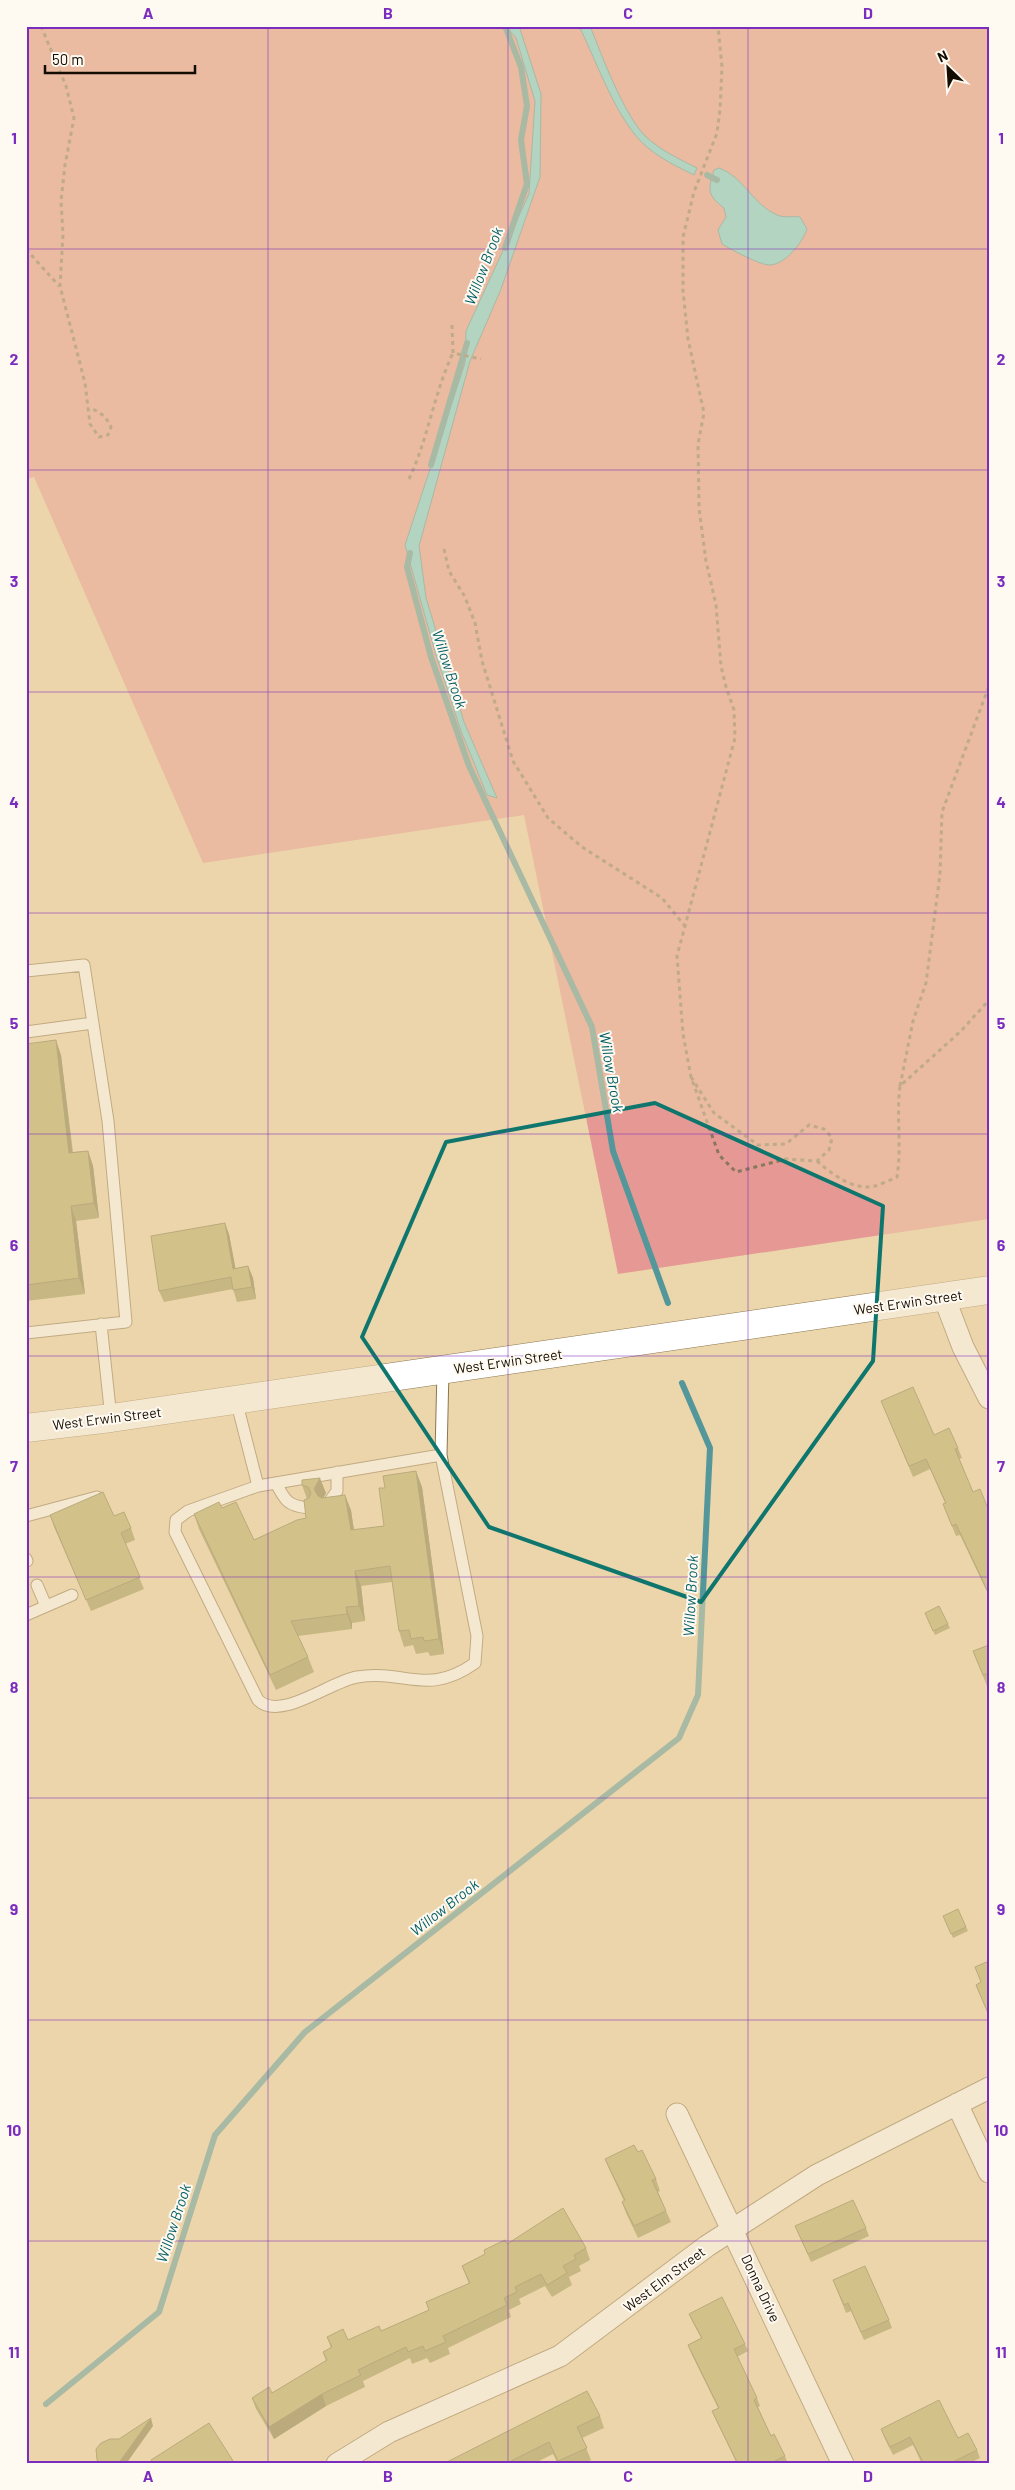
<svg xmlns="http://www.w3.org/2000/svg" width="1015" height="2490" viewBox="0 0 1015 2490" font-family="Barlow,sans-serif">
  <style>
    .green { fill: #e69994 }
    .water { fill: #6fd3dd; stroke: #54979b }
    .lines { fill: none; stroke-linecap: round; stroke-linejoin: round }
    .stream { stroke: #54979b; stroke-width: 6 }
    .lane-casing { stroke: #8c7750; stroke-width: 13 }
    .street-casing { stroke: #8c7750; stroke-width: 23 }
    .secondary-casing { stroke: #8c7750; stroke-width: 29 }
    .path { stroke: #88785c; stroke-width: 3; stroke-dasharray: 4 4; stroke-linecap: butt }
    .lane { stroke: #fff; stroke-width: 11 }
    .street { stroke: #fff; stroke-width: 21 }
    .secondary { stroke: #fff; stroke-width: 28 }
    .wall { fill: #989253 }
    .shaded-wall { fill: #7c7744 }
    .building { fill: #b1aa61; stroke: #7c7744 }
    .marked { fill: none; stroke: #0f766e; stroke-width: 4; stroke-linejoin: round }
    .grid { fill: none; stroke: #7b2cbf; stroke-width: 1; stroke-opacity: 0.55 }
    .labels { text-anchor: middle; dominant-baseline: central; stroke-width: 4; stroke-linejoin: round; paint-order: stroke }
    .street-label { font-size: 14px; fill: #140c01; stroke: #fef9f1 }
    .water-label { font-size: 15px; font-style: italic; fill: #035f66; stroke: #fef9f1 }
    .neatline { fill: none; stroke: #7b2cbf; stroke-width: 2 }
    .grid-label { font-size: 16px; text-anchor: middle; font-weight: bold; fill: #7b2cbf }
  </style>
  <rect width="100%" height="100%" fill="#ecd6ab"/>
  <!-- green -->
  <path class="green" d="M 26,26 L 989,26 L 989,1219 L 618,1274 L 524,815 L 203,863 L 34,477 L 26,479 Z"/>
  <!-- water -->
  <path class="water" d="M 506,26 L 519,26 L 541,94 L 540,177 L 501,289 L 470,361 L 419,546 L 426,598 L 464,722 L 497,798 L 487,795 L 461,731 L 436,655 L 405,545 L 465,363 L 466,331 L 529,194 L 535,101 L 516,38 Z
    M 579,26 L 590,26 C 602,56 623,113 645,136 C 660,150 679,159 697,168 L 694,175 C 678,167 661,159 647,147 C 617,122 597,62 579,26 Z
    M 719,168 C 743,176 753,205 777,215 C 783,218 793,216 800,217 L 807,229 C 802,243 785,265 769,265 C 760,265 730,249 722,244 L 718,230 L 726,217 L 724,208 C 707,195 708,190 714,170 Z"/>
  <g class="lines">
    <!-- stream -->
    <path class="stream" d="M 707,175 L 717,180
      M 505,248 L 527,184 L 521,140 L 527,106 L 521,67 L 505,26
      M 431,465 L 467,343
      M 410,553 L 407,567 L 431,657 L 469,766 L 592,1027 L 613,1151 L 668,1303
      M 46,2404 L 159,2312 L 215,2135 L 305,2032 L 679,1738 L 698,1695 L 710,1448 L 682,1383"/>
    <defs>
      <path id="lane" d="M 26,971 L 84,965 L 108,1121 L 126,1322 L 26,1333
        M 26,1032 L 93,1023
        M 101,1324 L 111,1418
        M 236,1400 L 258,1486 L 188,1511 L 176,1520 L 175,1532 L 258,1700 C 280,1722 331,1681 357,1677 C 406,1669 427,1697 475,1663 L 477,1636 L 441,1455 L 258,1486
        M 441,1455 L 443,1370
        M 276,1483 C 285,1501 288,1506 309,1508
        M 327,1505 L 337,1491 L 337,1472
        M 26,1516 L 97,1497
        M 26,1559 L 27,1561
        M 37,1585 L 46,1606
        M 26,1615 L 72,1595"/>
      <path id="street" d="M 944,1297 L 963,1347 L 989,1398
        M 957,2104 L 989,2172
        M 677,2114 L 843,2464
        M 337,2464 L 389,2432 L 560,2356 L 707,2246 L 817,2175 L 989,2088"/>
      <path id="secondary" d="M 26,1428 L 111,1418 L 989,1290"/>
    </defs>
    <!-- lane casing -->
    <use href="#lane" class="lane-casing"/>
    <!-- street casing -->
    <use href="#street" class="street-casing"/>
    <!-- secondary casing -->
    <use href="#secondary" class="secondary-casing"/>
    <!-- path -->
    <path class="path" d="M 41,26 L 66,86 L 74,118 L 65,165 L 61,201 L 63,235 L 60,286 L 85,383 L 90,424 L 99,437 L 108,435 L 111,427 C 106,416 100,412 90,408
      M 26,249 L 59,286
      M 452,325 L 453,353 L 481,359
      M 409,479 C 428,439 434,393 453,353
      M 444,549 L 449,571 L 465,597 L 475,623 L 482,661 L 513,761 L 548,818 L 582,847 L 662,898 L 684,925
      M 691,1077 L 714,1113 L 758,1145 L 786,1144 L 809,1125 L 824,1129 L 832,1138 L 829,1150 L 817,1161 L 786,1159 L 736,1172 L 719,1155 L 691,1077 L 683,1034 L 677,956 L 735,738 L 734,710 L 726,687 L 721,666 L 716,605 L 706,561 L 699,508 L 698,444 L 704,413 L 688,339 L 683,291 L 683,237 L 694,192 L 717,133 L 720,110 L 722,67 L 718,26
      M 900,1086 L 913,1021 L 926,983 L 940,874 L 942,812 L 989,686
      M 817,1161 C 832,1174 853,1191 875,1186 C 882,1184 890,1180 897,1177 C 902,1146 896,1117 900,1086 L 961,1031 L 989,1000"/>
    <!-- lane -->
    <use href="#lane" class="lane"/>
    <!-- street -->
    <use href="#street" class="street"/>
    <!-- secondary -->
    <use href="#secondary" class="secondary"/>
  </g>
  <!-- wall -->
  <path class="wall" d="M 26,1044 L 61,1055 L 73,1152 L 88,1151 L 93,1166 L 99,1218 L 76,1221 L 85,1294 L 26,1301 Z
    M 229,1234 L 235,1269 L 248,1266 L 253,1278 L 256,1299 L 237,1302 L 233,1289 L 164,1302 L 159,1291 Z
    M 881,1401 L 934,1435 L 958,1448 L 962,1458 L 959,1459 L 973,1492 L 989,1511 L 989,1596 L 960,1535 L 956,1536 L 943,1504 L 945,1503 L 930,1469 L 913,1477 Z
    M 302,1485 L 326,1493 L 323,1498 L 351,1510 L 354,1530 L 384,1526 L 422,1487 L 444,1654 L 430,1656 L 428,1652 L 416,1654 L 413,1645 L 404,1647 L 399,1631 L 392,1582 L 361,1586 L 365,1621 L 352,1623 L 352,1629 L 298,1636 L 308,1657 L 314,1672 L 276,1690 L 199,1529 L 194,1514 L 222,1508 L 254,1540 L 306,1518 L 307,1499 Z
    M 50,1515 L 114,1516 L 131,1528 L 135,1540 L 125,1544 L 144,1589 L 91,1611 L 54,1527 Z
    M 925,1613 L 948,1624 L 950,1628 L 935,1635 Z
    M 989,1645 L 989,1685 L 987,1686 L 973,1651 Z
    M 945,1920 L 966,1927 L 968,1931 L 953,1938 Z
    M 989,1961 L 989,2016 L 976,1985 L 981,1982 L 975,1967 Z
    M 638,2152 L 656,2179 L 660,2191 L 658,2192 L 666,2211 L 671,2222 L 638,2238 L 626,2213 L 622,2202 L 624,2201 L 610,2171 L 605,2159 Z
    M 795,2226 L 866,2228 L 869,2236 L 811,2262 Z
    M 507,2244 L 586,2248 L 590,2260 L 579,2266 L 581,2271 L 569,2277 L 572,2285 L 552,2297 L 545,2286 L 519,2299 L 521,2304 L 509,2310 L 511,2317 L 448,2348 L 450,2354 L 430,2363 L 427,2358 L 412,2364 L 410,2358 L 363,2381 L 365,2387 L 326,2406 L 274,2439 L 256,2409 L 252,2398 L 272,2393 L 326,2361 L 323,2352 L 331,2348 L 327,2337 L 348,2340 L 381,2331 L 429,2310 L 426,2302 L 469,2284 L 462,2266 Z
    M 833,2280 L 889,2320 L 892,2328 L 864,2340 L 851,2311 L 846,2313 Z
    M 689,2314 L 745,2344 L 748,2351 L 737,2357 L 757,2398 L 760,2406 L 758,2407 L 771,2436 L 785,2456 L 788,2464 L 737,2464 L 715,2418 L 712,2411 L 718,2408 L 691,2353 L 688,2345 L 701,2338 L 692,2321 Z
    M 600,2416 L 604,2428 L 582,2438 L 591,2460 L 583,2464 L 558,2464 L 553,2454 L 533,2464 L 443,2464 Z
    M 881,2429 L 958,2438 L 977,2450 L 980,2458 L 968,2464 L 922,2464 L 913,2445 L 893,2455 L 884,2437 Z"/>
  <!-- shaded-wall -->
  <path class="shaded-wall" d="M 56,1040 L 61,1055 L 74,1168 L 69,1153 Z
    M 88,1151 L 93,1166 L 99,1218 L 94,1203 Z
    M 71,1206 L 76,1221 L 85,1294 L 79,1278 Z
    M 225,1223 L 229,1234 L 238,1281 L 233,1269 Z
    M 248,1266 L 253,1278 L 256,1299 L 252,1287 Z
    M 416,1471 L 422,1487 L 444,1654 L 439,1639 Z
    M 320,1478 L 326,1493 L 320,1504 L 314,1489 Z
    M 345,1495 L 351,1510 L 356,1546 L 351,1530 Z
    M 355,1571 L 361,1586 L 365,1621 L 359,1606 Z
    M 346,1607 L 352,1623 L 352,1629 L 347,1614 Z
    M 322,2394 L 326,2406 L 274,2439 L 269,2427 Z
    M 151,2418 L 153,2426 L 126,2464 L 118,2464 Z"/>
  <!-- building -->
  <path class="building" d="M 56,1040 L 69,1153 L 88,1151 L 94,1203 L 71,1206 L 79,1278 L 26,1285 L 26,1044 Z
    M 225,1223 L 233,1269 L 248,1266 L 252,1287 L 233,1290 L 231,1277 L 159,1291 L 151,1236 Z
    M 913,1387 L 934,1435 L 949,1428 L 958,1448 L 955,1449 L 973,1492 L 980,1489 L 989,1511 L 989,1594 L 956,1524 L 952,1526 L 943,1504 L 946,1503 L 926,1459 L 909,1466 L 881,1401 Z
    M 416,1471 L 439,1639 L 424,1641 L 423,1637 L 411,1639 L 409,1630 L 399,1631 L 390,1566 L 355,1571 L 359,1606 L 346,1607 L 347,1614 L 291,1621 L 308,1657 L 270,1675 L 194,1514 L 219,1502 L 222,1508 L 236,1502 L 254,1540 L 297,1520 L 306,1518 L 304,1500 L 309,1498 L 311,1493 L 308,1487 L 302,1485 L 302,1480 L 320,1478 L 314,1489 L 318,1496 L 322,1498 L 345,1495 L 351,1530 L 384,1526 L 379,1488 L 385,1488 L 383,1476 Z
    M 103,1492 L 114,1516 L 124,1512 L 131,1528 L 121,1533 L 140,1577 L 86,1600 L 50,1515 Z
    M 939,1606 L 948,1624 L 933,1631 L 925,1613 Z
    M 989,1645 L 989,1673 L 983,1675 L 973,1651 Z
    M 958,1909 L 966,1927 L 951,1934 L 943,1916 Z
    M 989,1961 L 989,2012 L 988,2013 L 976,1985 L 981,1982 L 975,1967 Z
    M 634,2145 L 638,2152 L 642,2150 L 656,2179 L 652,2180 L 666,2211 L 634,2226 L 622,2202 L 625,2200 L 605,2159 Z
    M 853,2200 L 866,2228 L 808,2254 L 795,2226 Z
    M 563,2208 L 586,2248 L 574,2255 L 576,2259 L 563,2266 L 567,2273 L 547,2285 L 541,2274 L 515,2287 L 517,2292 L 504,2298 L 507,2305 L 443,2336 L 446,2342 L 425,2351 L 423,2346 L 408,2352 L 406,2347 L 358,2370 L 361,2375 L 322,2394 L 269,2427 L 252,2398 L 269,2387 L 272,2393 L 327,2360 L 323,2352 L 332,2347 L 327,2337 L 343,2329 L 348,2340 L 379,2326 L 381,2331 L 429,2310 L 426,2302 L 470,2283 L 462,2266 L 485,2254 L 484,2250 L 505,2240 L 507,2244 Z
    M 865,2266 L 889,2320 L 861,2332 L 848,2303 L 844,2305 L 833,2280 Z
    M 722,2297 L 745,2344 L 734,2349 L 757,2398 L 754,2400 L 771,2436 L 774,2434 L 785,2456 L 773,2462 L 774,2464 L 738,2464 L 712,2411 L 719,2408 L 688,2345 L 702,2338 L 689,2314 Z
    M 587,2391 L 600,2416 L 577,2427 L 587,2448 L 558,2461 L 549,2442 L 511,2461 L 512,2464 L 443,2464 Z
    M 939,2400 L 958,2438 L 968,2433 L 977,2450 L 949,2464 L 924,2464 L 910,2437 L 890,2447 L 881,2429 Z
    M 151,2418 L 118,2464 L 102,2464 L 97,2460 L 96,2449 L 101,2443 L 110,2439 L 119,2439 Z
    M 209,2423 L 235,2464 L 153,2464 L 151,2460 Z"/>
  <!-- marked area -->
  <path d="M0 0H1015V2490H0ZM 655,1103 L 883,1206 L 873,1361 L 701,1602 L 489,1527 L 362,1337 L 446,1142 Z" fill="#ecd6ab" fill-opacity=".55" fill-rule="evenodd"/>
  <path class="marked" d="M 655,1103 L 883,1206 L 873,1361 L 701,1602 L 489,1527 L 362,1337 L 446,1142 Z"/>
  <!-- grid -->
  <path class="grid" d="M 268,26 L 268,2464M 508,26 L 508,2464M 748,26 L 748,2464M 26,249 L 989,249M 26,470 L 989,470M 26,692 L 989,692M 26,913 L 989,913M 26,1134 L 989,1134M 26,1356 L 989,1356M 26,1577 L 989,1577M 26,1798 L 989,1798M 26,2020 L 989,2020M 26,2241 L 989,2241"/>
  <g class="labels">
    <!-- street labels -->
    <g class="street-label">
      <text transform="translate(908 1302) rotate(-8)">West Erwin Street</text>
      <text transform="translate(508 1361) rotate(-8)">West Erwin Street</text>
      <text transform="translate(107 1418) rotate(-7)">West Erwin Street</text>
      <text transform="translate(664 2279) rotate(-37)">West Elm Street</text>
      <text transform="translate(761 2288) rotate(65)">Donna Drive</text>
    </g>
    <!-- water labels -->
    <g class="water-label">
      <text transform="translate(483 266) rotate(-69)">Willow Brook</text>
      <text transform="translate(450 669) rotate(72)">Willow Brook</text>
      <text transform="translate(612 1072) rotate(80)">Willow Brook</text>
      <text transform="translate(690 1596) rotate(-87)">Willow Brook</text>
      <text transform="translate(444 1907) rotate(-38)">Willow Brook</text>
      <text transform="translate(173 2223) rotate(-72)">Willow Brook</text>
    </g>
  </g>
  <!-- border -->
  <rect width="1015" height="2490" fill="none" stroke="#fef9f1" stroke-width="55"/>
  <!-- north arrow -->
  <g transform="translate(948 68) rotate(335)" stroke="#fef9f1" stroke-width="4" paint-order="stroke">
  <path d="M0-4L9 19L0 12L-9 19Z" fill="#140c01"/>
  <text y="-8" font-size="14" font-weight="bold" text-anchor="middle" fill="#140c01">N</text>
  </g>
  <!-- scale -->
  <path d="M45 65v8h150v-8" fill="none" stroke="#140c01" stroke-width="2.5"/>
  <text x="52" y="65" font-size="15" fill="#140c01" stroke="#fef9f1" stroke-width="4" paint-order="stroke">50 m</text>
  <rect x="28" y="28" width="960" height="2434" class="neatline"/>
  <g class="grid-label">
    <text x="148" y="19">A</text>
    <text x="388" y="19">B</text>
    <text x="628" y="19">C</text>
    <text x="868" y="19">D</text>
    <text x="14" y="144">1</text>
    <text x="1001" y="144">1</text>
    <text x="14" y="365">2</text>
    <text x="1001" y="365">2</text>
    <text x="14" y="587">3</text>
    <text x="1001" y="587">3</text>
    <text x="14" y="808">4</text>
    <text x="1001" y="808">4</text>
    <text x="14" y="1029">5</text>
    <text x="1001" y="1029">5</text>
    <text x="14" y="1251">6</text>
    <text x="1001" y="1251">6</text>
    <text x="14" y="1472">7</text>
    <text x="1001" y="1472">7</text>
    <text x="14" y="1693">8</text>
    <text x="1001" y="1693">8</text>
    <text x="14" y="1915">9</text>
    <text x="1001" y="1915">9</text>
    <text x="14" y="2136">10</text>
    <text x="1001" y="2136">10</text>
    <text x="14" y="2358">11</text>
    <text x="1001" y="2358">11</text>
    <text x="148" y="2482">A</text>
    <text x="388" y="2482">B</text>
    <text x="628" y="2482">C</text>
    <text x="868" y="2482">D</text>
  </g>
</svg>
